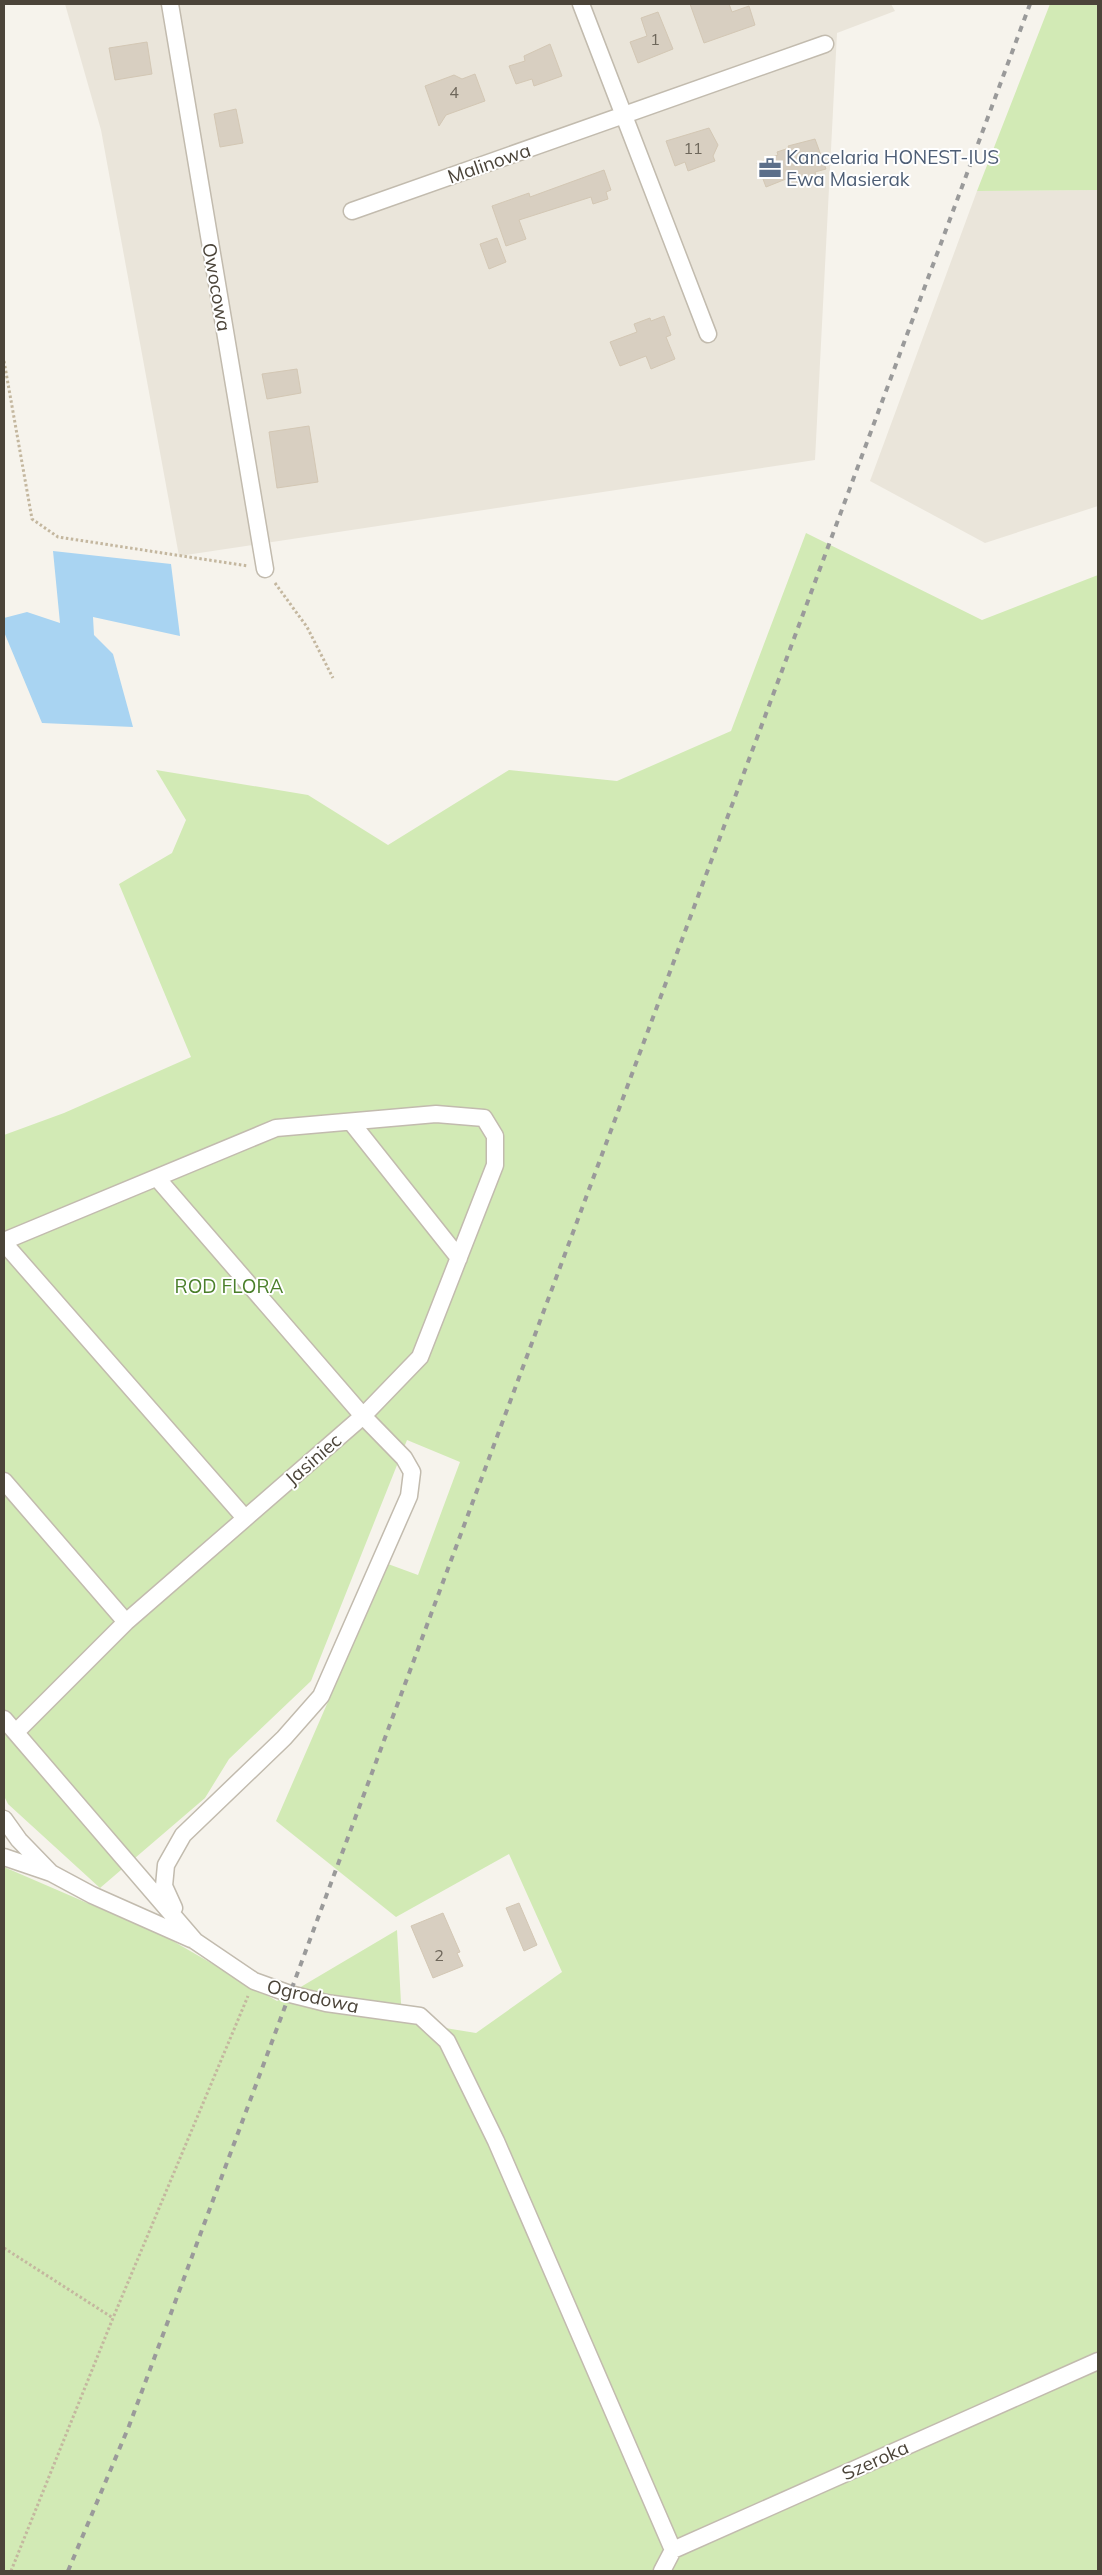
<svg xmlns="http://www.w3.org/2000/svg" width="1102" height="2575" viewBox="0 0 1102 2575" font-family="Mulish,sans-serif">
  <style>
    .residential { fill: #eae5da }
    .green { fill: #d2eab5 }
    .water { fill: #a9d4f2 }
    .building { fill: #d8cfc1; stroke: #d3c7b4 }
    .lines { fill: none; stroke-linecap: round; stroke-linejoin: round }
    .street-casing { stroke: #c2bbae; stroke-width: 19 }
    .path { stroke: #c4b79f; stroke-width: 3; stroke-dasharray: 2.5 2.5; stroke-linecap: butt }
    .street { stroke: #fff; stroke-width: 16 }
    .rail { stroke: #9a9a9a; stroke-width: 4; stroke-dasharray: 6 6; stroke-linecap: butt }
    .labels { text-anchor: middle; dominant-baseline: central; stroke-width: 4; stroke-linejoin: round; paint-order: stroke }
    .number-label { font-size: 16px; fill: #6e675b }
    .service-label { font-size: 19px; fill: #4e5e75; stroke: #fff; text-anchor: start }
    .street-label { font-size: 19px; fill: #4b4439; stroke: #fff }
    .park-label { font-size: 19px; fill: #4a7f2a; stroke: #fff }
  </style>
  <rect width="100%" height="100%" fill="#f6f3ec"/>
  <!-- residential -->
  <path class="residential" d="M 65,4 L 891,4 L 895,11 L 837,33 L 815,460 L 179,556 L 101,130 Z
    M 1098,190 L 1098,506 L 985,543 L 870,481 L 977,191 Z"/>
  <!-- green -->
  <path class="green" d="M 1050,4 L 1098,4 L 1098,190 L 977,191 Z
    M 806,533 L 982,620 L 1098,575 L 1098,2571 L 4,2571 L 4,1867 L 166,1937 L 277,2001 L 397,1930 L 402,2021 L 476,2033 L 562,1972 L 509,1854 L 396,1917 L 276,1821 L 388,1564 L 418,1575 L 460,1462 L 407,1440 L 311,1681 L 229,1759 L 205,1798 L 100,1888 L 8,1804 L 4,1796 L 4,1135 L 64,1113 L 191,1057 L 119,884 L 172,853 L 186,820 L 156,770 L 308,795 L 388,845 L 509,770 L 617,781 L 731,731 Z"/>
  <!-- water -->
  <path class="water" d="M 53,551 L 171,564 L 180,636 L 93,617 L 94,635 L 113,654 L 133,727 L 42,723 L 4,632 L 4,618 L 27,612 L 60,623 Z"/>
  <!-- building -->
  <path class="building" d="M 690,4 L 729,4 L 732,12 L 749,6 L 755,25 L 704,43 Z
    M 658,12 L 673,49 L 638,63 L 630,42 L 647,36 L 641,18 Z
    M 147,42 L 152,74 L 115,80 L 109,48 Z
    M 550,44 L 562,76 L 534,86 L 532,79 L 516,84 L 509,66 L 525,61 L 524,56 Z
    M 475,74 L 485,101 L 446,115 L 439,126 L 425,86 L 454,75 L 462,79 Z
    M 236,109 L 243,143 L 220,147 L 214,114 Z
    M 709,128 L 718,145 L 713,156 L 715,161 L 688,171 L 685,162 L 675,166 L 666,141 Z
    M 815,139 L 826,169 L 815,172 L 816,176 L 788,186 L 786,179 L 766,187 L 757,163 L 778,155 L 777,152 L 789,148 L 788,146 Z
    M 604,170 L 611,190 L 606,192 L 608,199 L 593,204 L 591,197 L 519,220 L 526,239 L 506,246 L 492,206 L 529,193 L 530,197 Z
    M 497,238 L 506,262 L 489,269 L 480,244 Z
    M 664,316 L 671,335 L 666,337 L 675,359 L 651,369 L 646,356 L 620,366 L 610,342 L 637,332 L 634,324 L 650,318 L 651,321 Z
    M 297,369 L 301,393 L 267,399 L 262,374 Z
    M 309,426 L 318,482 L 277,488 L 269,432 Z
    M 519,1903 L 537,1945 L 524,1951 L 506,1908 Z
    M 443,1913 L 460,1952 L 457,1953 L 463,1966 L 433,1978 L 411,1926 Z"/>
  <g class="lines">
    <defs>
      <path id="street" d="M 170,4 L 265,569
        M 581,4 L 708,334
        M 352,211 L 825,44
        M 351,1122 L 459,1258
        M 157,1178 L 363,1416 L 404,1458 L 412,1472 L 409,1496 L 321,1696 L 284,1738 L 183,1835 L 166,1865 L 164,1886 L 174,1908
        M 4,1241 L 276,1128 L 436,1114 L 484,1118 L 495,1136 L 495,1165 L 420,1357 L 363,1416 L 126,1622 L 16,1732
        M 4,1243 L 245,1518
        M 4,1481 L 126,1622
        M 4,1719 L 195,1941 L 254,1981 L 290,1994 L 326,2003 L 420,2016 L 447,2041 L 496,2141 L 673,2550
        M 4,1819 L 19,1840 L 51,1873 L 4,1857
        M 51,1873 L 92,1895 L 191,1939
        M 662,2571 L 673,2550 L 1098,2361"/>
    </defs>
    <!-- street casing -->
    <use href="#street" class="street-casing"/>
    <!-- path -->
    <path class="path" d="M 4,361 L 32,519 L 58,537 L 248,566
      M 275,583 L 307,627 L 333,678
      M 4,2248 L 113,2318
      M 11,2571 L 113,2318 L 248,1996"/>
    <!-- street -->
    <use href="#street" class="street"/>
    <!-- rail -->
    <path class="rail" d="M 68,2571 L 129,2426 L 1030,4"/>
  </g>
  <!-- icons -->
  <defs>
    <symbol id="office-bare" viewBox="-9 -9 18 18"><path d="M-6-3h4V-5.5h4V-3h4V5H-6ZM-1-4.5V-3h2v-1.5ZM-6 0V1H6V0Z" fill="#5c6f8a" stroke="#fff" stroke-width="2.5" paint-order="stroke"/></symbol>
  </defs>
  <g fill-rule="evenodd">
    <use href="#office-bare" x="754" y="152" width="32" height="32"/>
  </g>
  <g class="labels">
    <!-- number labels -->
    <g class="number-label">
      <text x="655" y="39">1</text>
      <text x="454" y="92">4</text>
      <text x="693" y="148">11</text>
      <text x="439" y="1955">2</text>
    </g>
    <!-- service labels -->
    <g class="service-label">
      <text x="786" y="157">Kancelaria HONEST-IUS<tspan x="786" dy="22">Ewa Masierak</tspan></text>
    </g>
    <!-- street labels -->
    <g class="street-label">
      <text transform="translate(489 163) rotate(-19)">Malinowa</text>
      <text transform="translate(217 287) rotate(80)">Owocowa</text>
      <text transform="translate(313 1459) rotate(-41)">Jasiniec</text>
      <text transform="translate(313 1996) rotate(13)">Ogrodowa</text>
      <text transform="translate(875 2460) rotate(-24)">Szeroka</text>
    </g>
    <!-- park labels -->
    <g class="park-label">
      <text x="229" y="1286">ROD FLORA</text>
    </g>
  </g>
  <!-- border -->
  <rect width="1102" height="2575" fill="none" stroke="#4b4439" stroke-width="10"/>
</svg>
